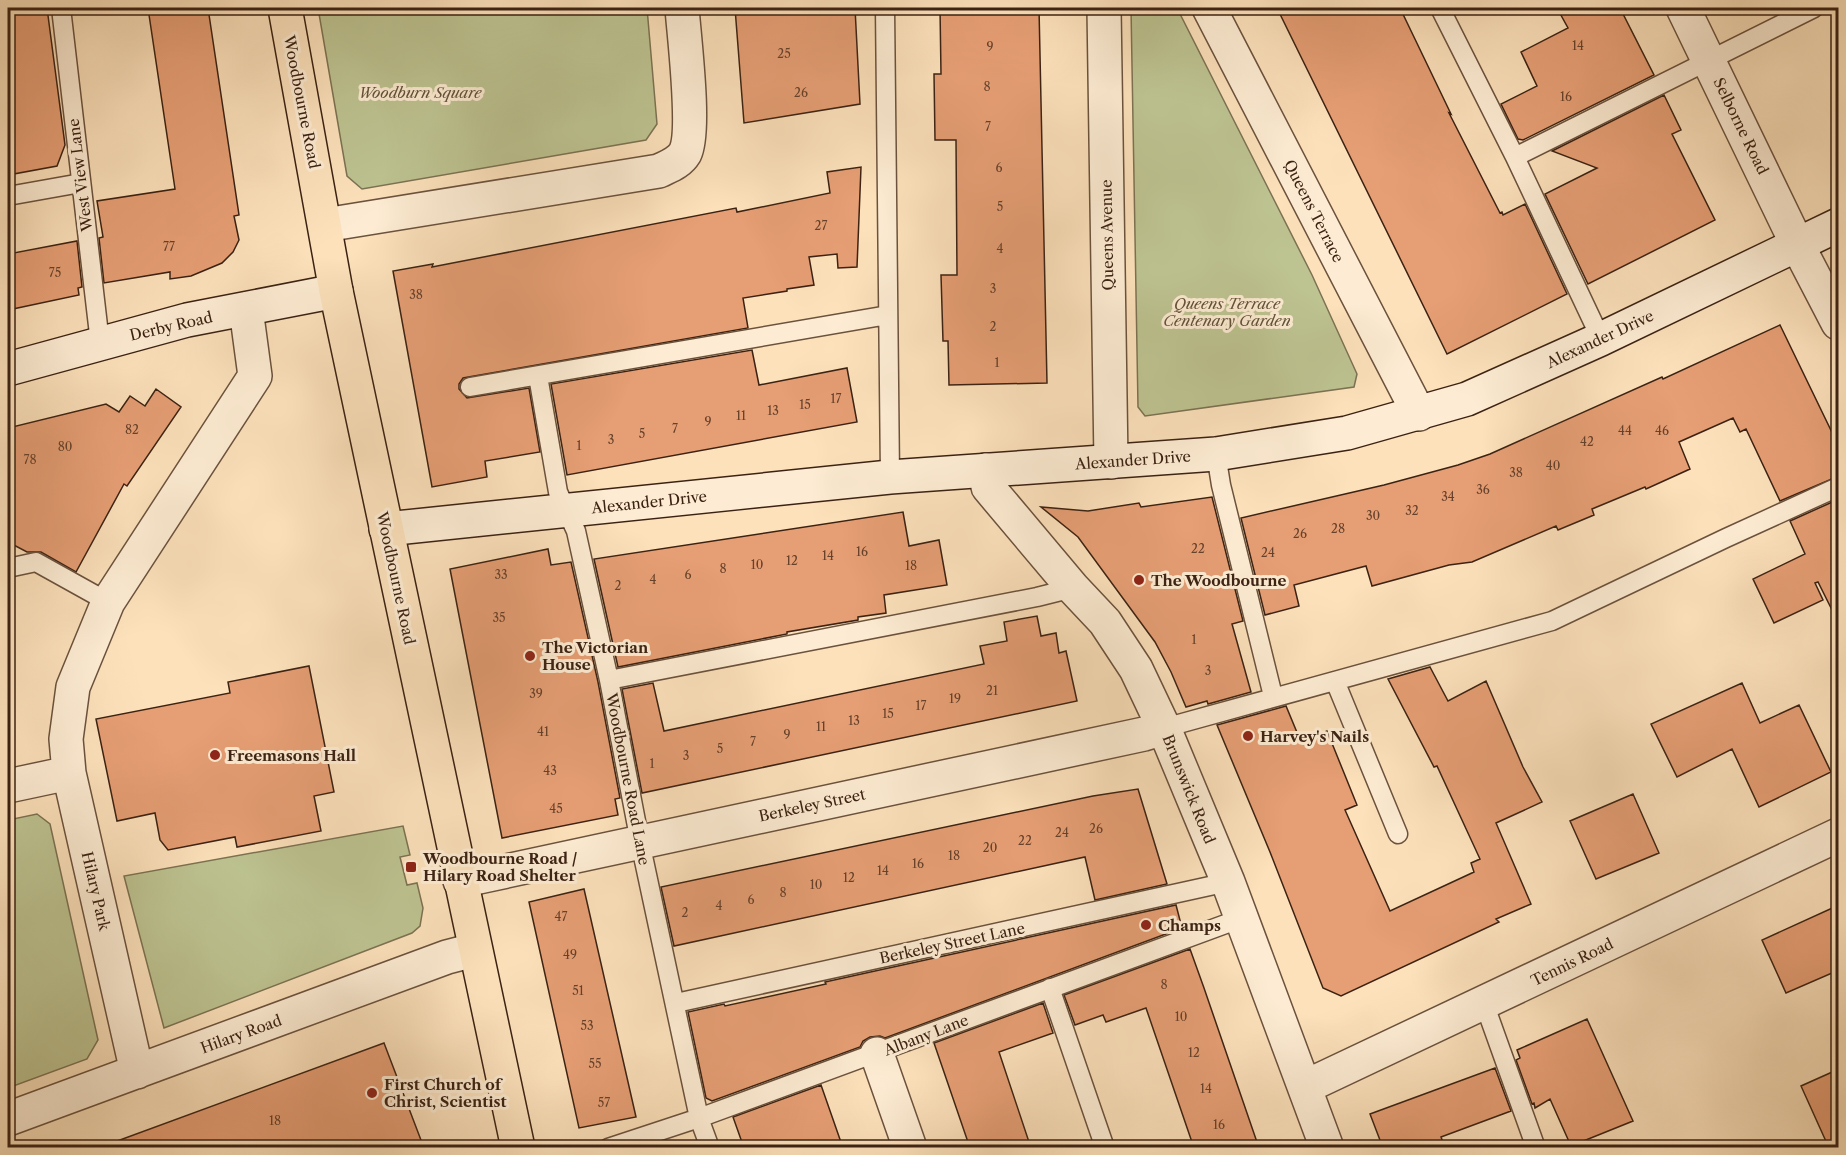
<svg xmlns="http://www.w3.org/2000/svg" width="1846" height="1155" viewBox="0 0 1846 1155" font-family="'Libre Caslon Text',serif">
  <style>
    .green { fill: #bdc391; stroke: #7c7252; stroke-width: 1.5 }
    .building { fill: #e69e74; stroke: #3b2213; stroke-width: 1.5 }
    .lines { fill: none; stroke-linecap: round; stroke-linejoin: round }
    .lane-casing { stroke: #6b523d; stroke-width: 21 }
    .street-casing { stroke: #6b523d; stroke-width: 36 }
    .secondary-casing { stroke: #3b2213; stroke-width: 36 }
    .primary-casing { stroke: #3b2213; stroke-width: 36 }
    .lane { stroke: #fdecd3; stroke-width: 18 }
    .street { stroke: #fdecd3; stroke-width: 33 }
    .secondary { stroke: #fdecd3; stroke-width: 33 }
    .primary { stroke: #fce1bb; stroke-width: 33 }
    .poi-dot { fill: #8f2418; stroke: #fdecd3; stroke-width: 2 }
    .labels { text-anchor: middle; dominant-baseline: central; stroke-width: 6; stroke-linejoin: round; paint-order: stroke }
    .number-label { font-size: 12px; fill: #66412b }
    .park-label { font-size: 15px; font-style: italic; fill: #625239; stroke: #fdecd3 }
    .street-label { font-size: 15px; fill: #3b2213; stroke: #fdecd3 }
    .poi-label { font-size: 15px; font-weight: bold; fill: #3b2213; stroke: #fdecd3; text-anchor: start }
  </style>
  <rect width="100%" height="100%" fill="#fce1bb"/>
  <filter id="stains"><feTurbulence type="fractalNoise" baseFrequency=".00333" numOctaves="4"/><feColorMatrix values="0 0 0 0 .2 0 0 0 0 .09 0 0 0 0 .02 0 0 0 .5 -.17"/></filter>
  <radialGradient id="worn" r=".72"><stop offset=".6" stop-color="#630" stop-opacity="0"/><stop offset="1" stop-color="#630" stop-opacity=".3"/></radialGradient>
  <!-- green -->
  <path class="green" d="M 318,8 L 647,8 L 657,124 L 646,140 L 362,189 L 347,176 Z
    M 1131,8 L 1177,8 L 1312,275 L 1357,374 L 1354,387 L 1145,416 L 1138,407 Z
    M 37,814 L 50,824 L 98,1040 L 87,1059 L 8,1088 L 8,820 Z
    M 403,826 L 410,855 L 400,857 L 407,885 L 417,883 L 423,908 L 420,926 L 412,933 L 164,1028 L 124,876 Z"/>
  <!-- building -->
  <path class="building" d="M 8,8 L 47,8 L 65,145 L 57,166 L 8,175 Z
    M 148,8 L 208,8 L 239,215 L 234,216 L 239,240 L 233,252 L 222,263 L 191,276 L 170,279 L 170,272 L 104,283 L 99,238 L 103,237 L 97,201 L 175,189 Z
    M 735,8 L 855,8 L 860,104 L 744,123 Z
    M 940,8 L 1039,8 L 1047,383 L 949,385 L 948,341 L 943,341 L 941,275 L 957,275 L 956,140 L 935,140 L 934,74 L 941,74 Z
    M 1277,8 L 1400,8 L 1451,114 L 1449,113 L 1500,213 L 1502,212 L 1503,215 L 1525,204 L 1567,294 L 1447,354 Z
    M 1557,8 L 1620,8 L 1654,75 L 1523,140 L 1518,139 L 1501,104 L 1537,86 L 1521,52 L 1568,28 Z
    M 1664,95 L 1681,130 L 1672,134 L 1715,220 L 1588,284 L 1545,194 L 1597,168 L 1552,151 Z
    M 861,167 L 857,267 L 838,268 L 837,254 L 809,257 L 814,285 L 787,289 L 787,291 L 743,298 L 748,328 L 463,378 L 459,384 L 459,389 L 467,398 L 529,388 L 540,452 L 485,461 L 487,477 L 432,487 L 393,271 L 433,264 L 432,267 L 736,208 L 737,212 L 830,193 L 827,172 Z
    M 77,241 L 82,287 L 78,288 L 79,295 L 8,310 L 8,254 Z
    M 1780,325 L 1839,447 L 1839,476 L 1780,501 L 1746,429 L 1740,432 L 1733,418 L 1679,442 L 1690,469 L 1646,489 L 1645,487 L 1592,509 L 1594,515 L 1558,530 L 1556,526 L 1472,562 L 1449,565 L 1372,586 L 1366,566 L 1294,585 L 1299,606 L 1265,615 L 1241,518 L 1384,485 L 1458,465 L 1490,454 L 1662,377 L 1663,379 Z
    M 752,350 L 759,385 L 847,368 L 857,422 L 567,475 L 551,384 Z
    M 156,389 L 181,407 L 127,486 L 124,484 L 76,572 L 41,552 L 27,552 L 8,542 L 8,428 L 106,404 L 119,412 L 130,396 L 145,406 Z
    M 1212,497 L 1243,621 L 1232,624 L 1251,692 L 1208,704 L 1207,701 L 1186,707 L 1171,672 L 1155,642 L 1078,537 L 1041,507 L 1088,511 L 1139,503 L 1141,507 Z
    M 1839,499 L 1839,624 L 1818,582 L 1815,583 L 1823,600 L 1774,623 L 1753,579 L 1805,554 L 1790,521 Z
    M 903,512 L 909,546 L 939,540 L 947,585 L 884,595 L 886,613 L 858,617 L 858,620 L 787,632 L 787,634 L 618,667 L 594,559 Z
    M 548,549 L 551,565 L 571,562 L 598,682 L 620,798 L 615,799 L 618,815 L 502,838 L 450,569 Z
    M 1037,616 L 1041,636 L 1056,633 L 1059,653 L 1066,651 L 1077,701 L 642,793 L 622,689 L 653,683 L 664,731 L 984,664 L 980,646 L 1007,641 L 1004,622 Z
    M 309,666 L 334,792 L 314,796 L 321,831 L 237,847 L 235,837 L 168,850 L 160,840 L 155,813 L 117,821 L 96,719 L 230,693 L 228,682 Z
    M 1430,667 L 1448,701 L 1486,681 L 1523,767 L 1542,802 L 1496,823 L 1531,904 L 1496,919 L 1499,922 L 1341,996 L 1323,988 L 1270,852 L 1217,725 L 1286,706 L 1301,742 L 1327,731 L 1357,805 L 1345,810 L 1390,911 L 1474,872 L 1471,863 L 1480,859 L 1437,766 L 1434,767 L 1388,679 Z
    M 1742,683 L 1760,723 L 1799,705 L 1831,772 L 1759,807 L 1732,749 L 1677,777 L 1651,724 Z
    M 1138,789 L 1167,884 L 1095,900 L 1085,857 L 674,946 L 661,887 L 1093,796 Z
    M 1633,794 L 1659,853 L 1596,879 L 1570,821 Z
    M 584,889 L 636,1117 L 579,1128 L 529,902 Z
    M 1176,905 L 1182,928 L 885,1038 L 880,1036 L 870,1037 L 863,1041 L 860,1047 L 712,1101 L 706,1098 L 688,1012 L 724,1004 L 725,1006 L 826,984 L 825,982 L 875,971 Z
    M 1839,905 L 1839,970 L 1786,993 L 1762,940 Z
    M 1190,949 L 1204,988 L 1259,1148 L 1194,1148 L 1146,1008 L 1106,1022 L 1103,1015 L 1075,1025 L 1064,995 Z
    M 1043,1003 L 1053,1033 L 999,1052 L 1031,1148 L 970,1148 L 934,1043 Z
    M 1587,1019 L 1633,1121 L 1571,1146 L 1550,1099 L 1535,1108 L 1534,1103 L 1532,1104 L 1516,1060 L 1520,1058 L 1517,1050 Z
    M 384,1043 L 424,1148 L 110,1148 L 109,1144 Z
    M 1495,1068 L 1511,1111 L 1441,1137 L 1445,1148 L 1383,1148 L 1370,1114 Z
    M 1839,1069 L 1839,1148 L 1829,1148 L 1801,1086 Z
    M 821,1085 L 843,1148 L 744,1148 L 733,1117 Z"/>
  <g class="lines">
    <defs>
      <path id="lane" d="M 61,8 L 100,343
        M 885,8 L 890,477
        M 1440,8 L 1515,157 L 1601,339
        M 1515,157 L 1814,8
        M 8,196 L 81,183
        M 538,376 L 558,492 L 576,531 L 609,680 L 640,842 L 699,1118 L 710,1148
        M 470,387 L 888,315
        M 1216,454 L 1221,485 L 1273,696
        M 8,568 L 36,562 L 108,602
        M 609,680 L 1037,597 L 1073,588
        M 1335,681 L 1398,834
        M 1164,728 L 1552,621 L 1726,538 L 1838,487
        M 1050,988 L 1105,1148
        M 676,1003 L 1228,882
        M 1484,1003 L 1536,1148
        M 608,1148 L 699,1118 L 1242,918"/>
      <path id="street" d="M 1104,8 L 1111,462
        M 1209,8 L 1419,414
        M 1683,8 L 1798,246 L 1838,323
        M 325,225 L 659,171 C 669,166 679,163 685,153 C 696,131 684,36 682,8
        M 986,470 L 988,487 L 1073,588 L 1105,622 L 1136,669 L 1164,728 L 1228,882 L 1327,1148
        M 69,773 L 66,739 L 73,687 L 108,602 L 255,376 L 246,309
        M 8,786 L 69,773 L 137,1072
        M 460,881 L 1144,734 L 1164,728
        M 877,1054 L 910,1148
        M 1305,1087 L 1838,835
        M 8,1119 L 447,957 L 474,950"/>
      <path id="secondary" d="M 8,369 L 187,320 L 336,291
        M 386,529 L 890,477 L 1216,454 L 1347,433 L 1467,399 L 1601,339 L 1838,225"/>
      <path id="primary" d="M 285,8 L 336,291 L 518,1148"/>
    </defs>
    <!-- lane casing -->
    <use href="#lane" class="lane-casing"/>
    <!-- street casing -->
    <use href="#street" class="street-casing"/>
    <!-- secondary casing -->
    <use href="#secondary" class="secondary-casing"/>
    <!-- primary casing -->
    <use href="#primary" class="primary-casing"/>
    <!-- lane -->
    <use href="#lane" class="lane"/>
    <!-- street -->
    <use href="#street" class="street"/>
    <!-- secondary -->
    <use href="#secondary" class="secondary"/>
    <!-- primary -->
    <use href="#primary" class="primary"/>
  </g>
  <!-- markers -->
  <g class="poi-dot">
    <circle cx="1139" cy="580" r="6"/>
    <circle cx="530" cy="656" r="6"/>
    <circle cx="1248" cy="736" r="6"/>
    <circle cx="215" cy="755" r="6"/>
    <rect x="405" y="861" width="12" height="12" rx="3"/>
    <circle cx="1146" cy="925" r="6"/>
    <circle cx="372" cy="1093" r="6"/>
  </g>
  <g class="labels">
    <!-- number labels -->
    <g class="number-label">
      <text x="1578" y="45">14</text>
      <text x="990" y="46">9</text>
      <text x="784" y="53">25</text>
      <text x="987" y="86">8</text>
      <text x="801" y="92">26</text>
      <text x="1566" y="96">16</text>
      <text x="988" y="126">7</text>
      <text x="999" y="167">6</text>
      <text x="1000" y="206">5</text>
      <text x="821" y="225">27</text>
      <text x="169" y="246">77</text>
      <text x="1000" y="248">4</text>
      <text x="55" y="272">75</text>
      <text x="993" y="288">3</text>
      <text x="416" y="294">38</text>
      <text x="993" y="326">2</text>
      <text x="997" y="362">1</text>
      <text x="836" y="398">17</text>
      <text x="805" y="404">15</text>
      <text x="773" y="410">13</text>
      <text x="741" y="415">11</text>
      <text x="708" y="421">9</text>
      <text x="675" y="428">7</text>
      <text x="132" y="429">82</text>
      <text x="1625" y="430">44</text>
      <text x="1662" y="430">46</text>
      <text x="642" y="433">5</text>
      <text x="611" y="439">3</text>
      <text x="1587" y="441">42</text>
      <text x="579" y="445">1</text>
      <text x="65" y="446">80</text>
      <text x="30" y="459">78</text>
      <text x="1553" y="465">40</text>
      <text x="1516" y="472">38</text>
      <text x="1483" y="489">36</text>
      <text x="1448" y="496">34</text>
      <text x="1412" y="510">32</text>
      <text x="1373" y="515">30</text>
      <text x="1338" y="528">28</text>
      <text x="1300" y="533">26</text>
      <text x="1198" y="548">22</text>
      <text x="862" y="551">16</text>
      <text x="1268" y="552">24</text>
      <text x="828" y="555">14</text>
      <text x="792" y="560">12</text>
      <text x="757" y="564">10</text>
      <text x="911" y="565">18</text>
      <text x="723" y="568">8</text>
      <text x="501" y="574">33</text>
      <text x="688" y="574">6</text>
      <text x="653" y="579">4</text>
      <text x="618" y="585">2</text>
      <text x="499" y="617">35</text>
      <text x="1194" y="639">1</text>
      <text x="1208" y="670">3</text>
      <text x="992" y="690">21</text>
      <text x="536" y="693">39</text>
      <text x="955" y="698">19</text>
      <text x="921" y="705">17</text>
      <text x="888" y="713">15</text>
      <text x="854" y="720">13</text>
      <text x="821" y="726">11</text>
      <text x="543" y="731">41</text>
      <text x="787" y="734">9</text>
      <text x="753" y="741">7</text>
      <text x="720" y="748">5</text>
      <text x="686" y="755">3</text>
      <text x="652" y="763">1</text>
      <text x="550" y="770">43</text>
      <text x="556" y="808">45</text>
      <text x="1096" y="828">26</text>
      <text x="1062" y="832">24</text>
      <text x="1025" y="840">22</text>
      <text x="990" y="847">20</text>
      <text x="954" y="855">18</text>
      <text x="918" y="863">16</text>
      <text x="883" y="870">14</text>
      <text x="849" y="877">12</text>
      <text x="816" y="884">10</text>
      <text x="783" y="892">8</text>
      <text x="751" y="899">6</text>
      <text x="719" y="905">4</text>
      <text x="685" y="912">2</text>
      <text x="561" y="916">47</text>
      <text x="570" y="954">49</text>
      <text x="1164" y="984">8</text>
      <text x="578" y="990">51</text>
      <text x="1181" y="1016">10</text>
      <text x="587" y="1025">53</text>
      <text x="1194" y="1052">12</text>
      <text x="595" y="1063">55</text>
      <text x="1206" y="1088">14</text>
      <text x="604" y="1102">57</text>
      <text x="275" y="1120">18</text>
      <text x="1219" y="1124">16</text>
    </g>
    <!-- park labels -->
    <g class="park-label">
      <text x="420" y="92">Woodburn Square</text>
      <text x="1227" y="303">Queens Terrace<tspan x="1227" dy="17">Centenary Garden</tspan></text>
    </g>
    <!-- street labels -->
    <g class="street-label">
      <text transform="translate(302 102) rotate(79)">Woodbourne Road</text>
      <text transform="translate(1741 126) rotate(64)">Selborne Road</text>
      <text transform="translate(80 175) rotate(-97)">West View Lane</text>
      <text transform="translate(1314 211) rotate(63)">Queens Terrace</text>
      <text transform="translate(1107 235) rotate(-91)">Queens Avenue</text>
      <text transform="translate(171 326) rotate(-13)">Derby Road</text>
      <text transform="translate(1600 339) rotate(-25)">Alexander Drive</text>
      <text transform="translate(1133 460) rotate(-4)">Alexander Drive</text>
      <text transform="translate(649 502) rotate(-6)">Alexander Drive</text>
      <text transform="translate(396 578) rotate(78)">Woodbourne Road</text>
      <text transform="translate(628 779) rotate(79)">Woodbourne Road Lane</text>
      <text transform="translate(1189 789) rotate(68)">Brunswick Road</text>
      <text transform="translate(812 805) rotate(-12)">Berkeley Street</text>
      <text transform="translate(96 891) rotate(77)">Hilary Park</text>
      <text transform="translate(952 943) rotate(-12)">Berkeley Street Lane</text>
      <text transform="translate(1572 962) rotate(-26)">Tennis Road</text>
      <text transform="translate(241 1034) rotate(-20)">Hilary Road</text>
      <text transform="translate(926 1035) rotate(-21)">Albany Lane</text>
    </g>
    <!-- poi labels -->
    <g class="poi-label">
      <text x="1151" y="580">The Woodbourne</text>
      <text x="542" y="647">The Victorian<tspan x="542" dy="17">House</tspan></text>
      <text x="1260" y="736">Harvey's Nails</text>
      <text x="227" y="755">Freemasons Hall</text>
      <text x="423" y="858">Woodbourne Road /<tspan x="423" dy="17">Hilary Road Shelter</tspan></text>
      <text x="1158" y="925">Champs</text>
      <text x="384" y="1084">First Church of<tspan x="384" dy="17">Christ, Scientist</tspan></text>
    </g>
  </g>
  <!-- margin -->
  <rect width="1846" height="1155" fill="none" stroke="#fce1bb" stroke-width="30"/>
  <rect x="9" y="9" width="1828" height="1137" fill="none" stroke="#3b2213" stroke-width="3"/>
  <rect x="15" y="15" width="1816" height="1125" fill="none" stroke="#3b2213" stroke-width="1.5"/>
  <rect width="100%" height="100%" filter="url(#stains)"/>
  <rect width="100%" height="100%" fill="url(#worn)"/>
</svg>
